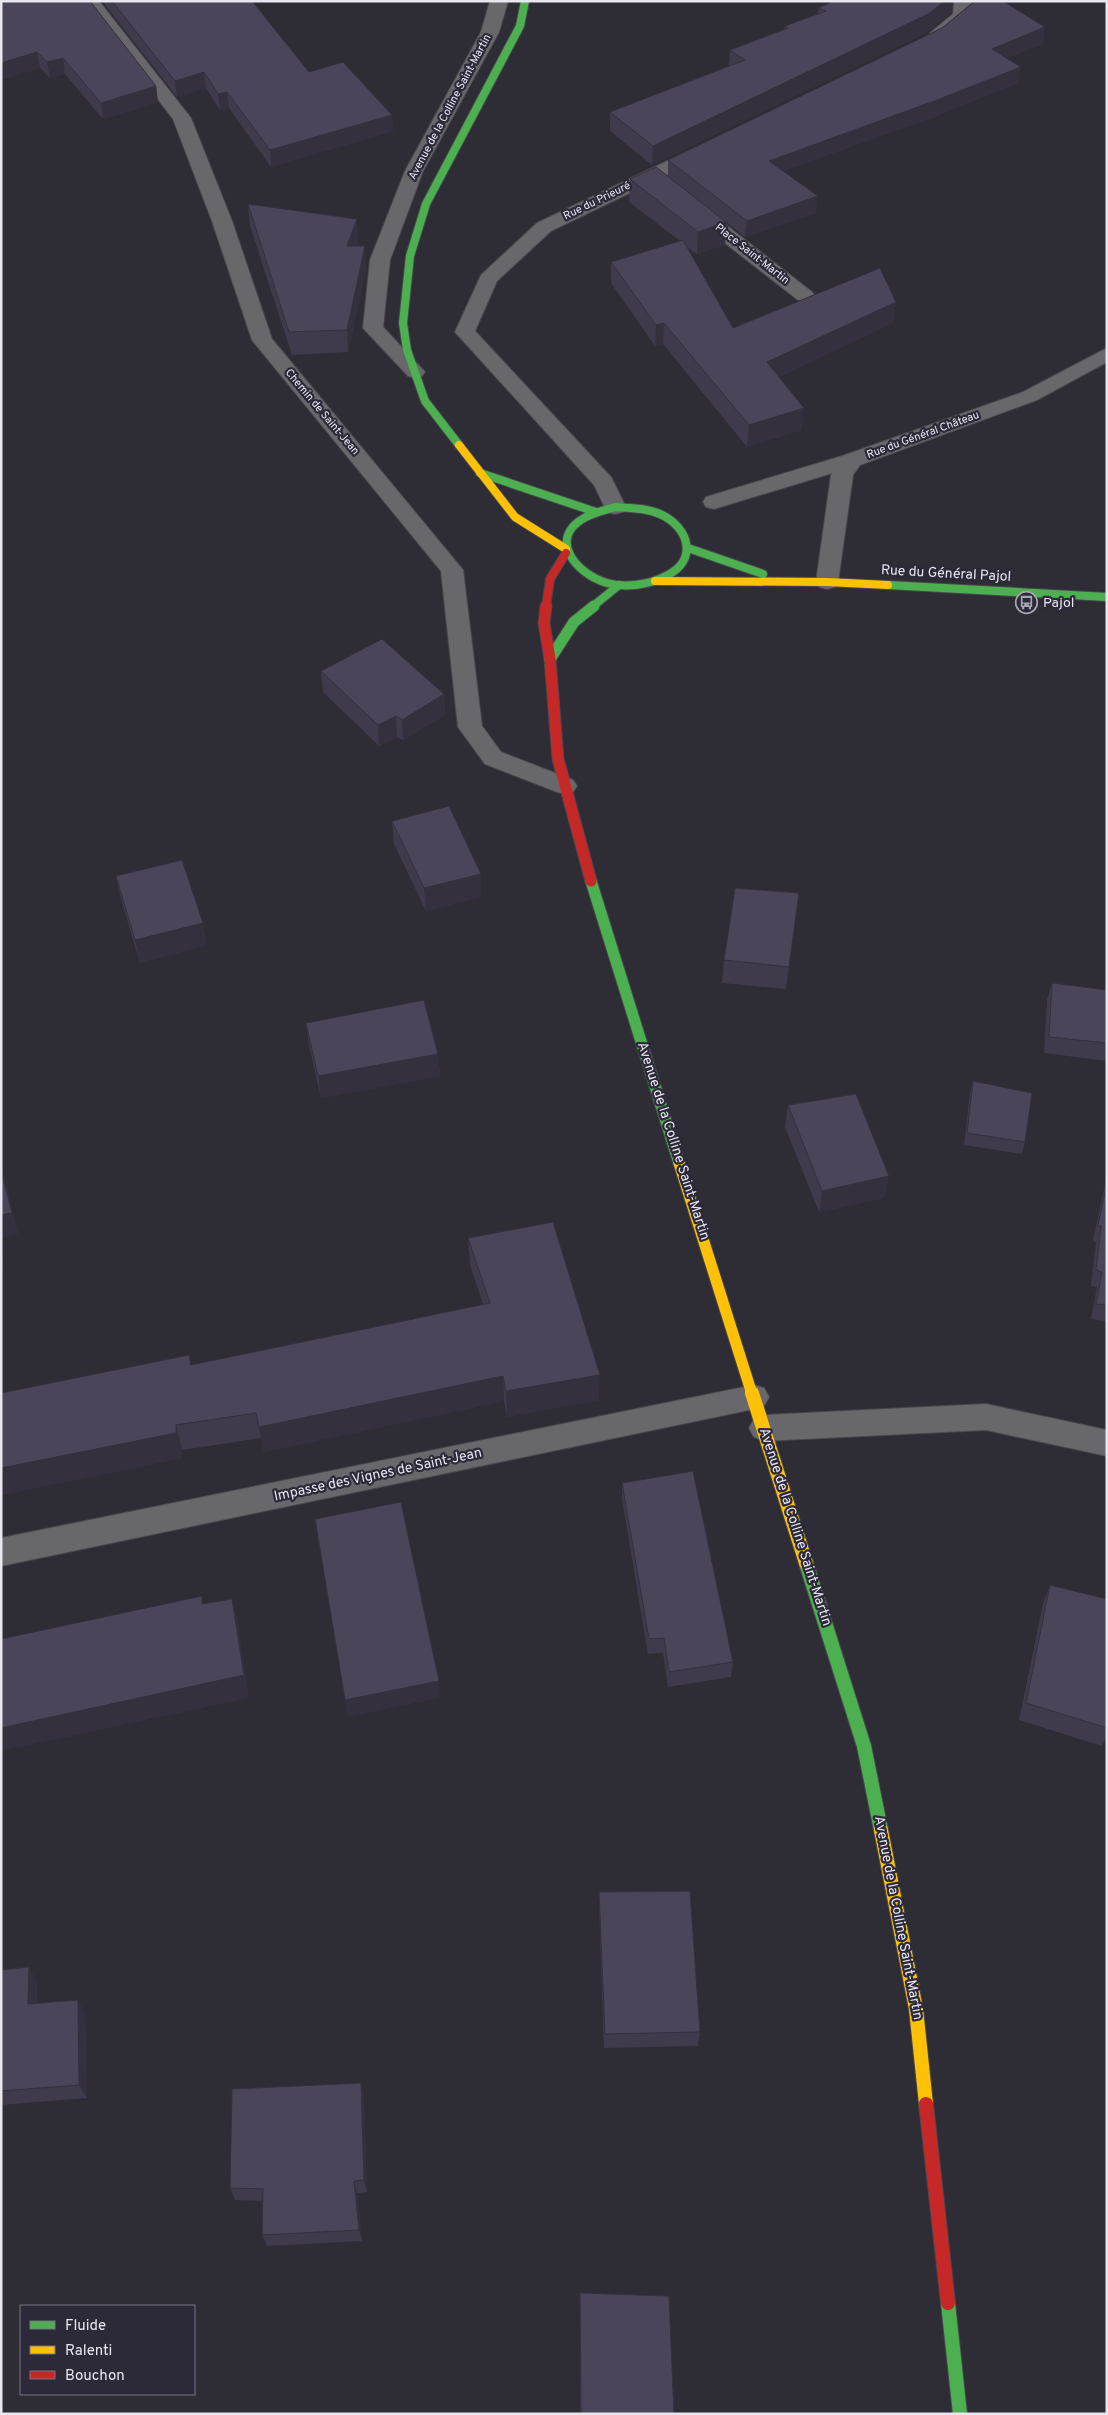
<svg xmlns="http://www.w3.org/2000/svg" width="1108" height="2415" viewBox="0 0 1108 2415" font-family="Overpass,sans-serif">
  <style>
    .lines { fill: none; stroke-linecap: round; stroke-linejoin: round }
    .lane-casing { stroke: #49484e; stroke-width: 2 }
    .street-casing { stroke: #49484e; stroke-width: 2 }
    .fast-far2-casing { stroke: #49484e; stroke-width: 10 }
    .fast-far1-casing { stroke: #49484e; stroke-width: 13 }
    .fast-casing { stroke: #49484e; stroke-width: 16 }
    .slow-far2-casing { stroke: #49484e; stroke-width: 10 }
    .slow-far1-casing { stroke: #49484e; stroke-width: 13 }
    .slow-casing { stroke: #49484e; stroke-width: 16 }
    .jam-far2-casing { stroke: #49484e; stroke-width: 10 }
    .jam-far1-casing { stroke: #49484e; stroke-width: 13 }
    .jam-casing { stroke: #49484e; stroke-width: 16 }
    .lane { fill: #68676c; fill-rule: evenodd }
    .street { fill: #68676c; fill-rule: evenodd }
    .fast-far2 { stroke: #4caf50; stroke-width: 8 }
    .fast-far1 { stroke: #4caf50; stroke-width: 11 }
    .fast { stroke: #4caf50; stroke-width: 14 }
    .slow-far2 { stroke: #ffc107; stroke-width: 8 }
    .slow-far1 { stroke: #ffc107; stroke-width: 11 }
    .slow { stroke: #ffc107; stroke-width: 14 }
    .jam-far2 { stroke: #c62828; stroke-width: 8 }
    .jam-far1 { stroke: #c62828; stroke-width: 11 }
    .jam { stroke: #c62828; stroke-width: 14 }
    .wall { fill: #403b4c }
    .shaded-wall { fill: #34303e }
    .building { fill: #4a4558; stroke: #34303e }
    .labels { text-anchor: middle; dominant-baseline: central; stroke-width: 4.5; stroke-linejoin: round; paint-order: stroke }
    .far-street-label { font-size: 11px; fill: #e8e7f0; stroke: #2c2938 }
    .street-label { font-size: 14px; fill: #e8e7f0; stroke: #2c2938 }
    .poi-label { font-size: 14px; fill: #e8e7f0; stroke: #2c2938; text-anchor: start }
  </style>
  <rect width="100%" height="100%" fill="#2e2c34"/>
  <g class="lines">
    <defs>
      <path id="lane" d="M 82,1 L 99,1 L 191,118 L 232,221 L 272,339 L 463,570 L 482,726 L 501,752 L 573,780 L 577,786 L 573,792 L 565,794 L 557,792 L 485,764 L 458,727 L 441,571 L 252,340 L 212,221 L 173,119 Z
        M 490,1 L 508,1 L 499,32 L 423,171 L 390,260 L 383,327 L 425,372 L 422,376 L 415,378 L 408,376 L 363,328 L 370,260 L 405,171 L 481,32 Z
        M 852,453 L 859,455 L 863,460 L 859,465 L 714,509 L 706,507 L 703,502 L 706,497 Z"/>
      <path id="street" d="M 954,1 L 972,1 L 971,16 L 942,41 L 930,41 L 927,37 L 930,33 L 953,14 Z
        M 701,145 L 708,147 L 710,151 L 708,155 L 551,231 L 497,281 L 475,331 L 611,477 L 626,507 L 623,512 L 615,514 L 607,512 L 594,485 L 455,332 L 481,275 L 537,223 Z
        M 696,205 L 703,207 L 812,292 L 815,296 L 812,300 L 805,302 L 798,300 L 689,215 L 686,211 L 689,207 Z
        M 1107,348 L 1107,362 L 1037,400 L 860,465 L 853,475 L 838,582 L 835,587 L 827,589 L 819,587 L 816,582 L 831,475 L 845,455 L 1023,392 Z
        M 754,1385 L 764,1388 L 769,1397 L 764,1406 L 754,1409 L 1,1566 L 1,1538 Z
        M 986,1404 L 1107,1430 L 1107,1456 L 986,1430 L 764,1441 L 754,1437 L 749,1428 L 754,1419 L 764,1415 Z"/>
      <path id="fast-far2" d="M 459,445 L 425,401 L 407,350 L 403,323 L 410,256 L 426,204 L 520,26 L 525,1
        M 480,473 L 596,512
        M 615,507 C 630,508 646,508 660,514 C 689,527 699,560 666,576 C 649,585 625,588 607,583 C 576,574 546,538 586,517 C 595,512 606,510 615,507 Z
        M 688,548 L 763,574
        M 888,585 L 1107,597
        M 592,607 L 619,585"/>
      <path id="fast-far1" d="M 550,659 L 574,622 L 594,606
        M 591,881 L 679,1163"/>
      <path id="fast" d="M 806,1563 L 864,1746 L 881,1830
        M 948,2303 L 960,2414"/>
      <path id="slow-far2" d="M 459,445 L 515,517 L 566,549
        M 655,581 L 827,582 L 888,585"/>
      <path id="slow-far1" d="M 679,1163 L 752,1394"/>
      <path id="slow" d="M 752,1393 L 806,1563
        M 881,1830 L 916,2009 L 926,2104"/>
      <path id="jam-far2" d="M 546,607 L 550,579 L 566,553"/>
      <path id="jam-far1" d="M 546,606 L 544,623 L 550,659 L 558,759 L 591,881"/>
      <path id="jam" d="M 926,2104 L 948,2303"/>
    </defs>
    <!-- lane casing -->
    <use href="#lane" class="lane-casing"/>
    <!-- street casing -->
    <use href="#street" class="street-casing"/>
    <!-- fast-far2 casing -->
    <use href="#fast-far2" class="fast-far2-casing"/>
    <!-- fast-far1 casing -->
    <use href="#fast-far1" class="fast-far1-casing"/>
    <!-- fast casing -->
    <use href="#fast" class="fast-casing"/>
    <!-- slow-far2 casing -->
    <use href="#slow-far2" class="slow-far2-casing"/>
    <!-- slow-far1 casing -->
    <use href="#slow-far1" class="slow-far1-casing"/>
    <!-- slow casing -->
    <use href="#slow" class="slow-casing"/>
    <!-- jam-far2 casing -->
    <use href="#jam-far2" class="jam-far2-casing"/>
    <!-- jam-far1 casing -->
    <use href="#jam-far1" class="jam-far1-casing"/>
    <!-- jam casing -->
    <use href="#jam" class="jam-casing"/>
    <!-- lane -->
    <use href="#lane" class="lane"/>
    <!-- street -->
    <use href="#street" class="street"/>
    <!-- fast-far2 -->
    <use href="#fast-far2" class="fast-far2"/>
    <!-- fast-far1 -->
    <use href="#fast-far1" class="fast-far1"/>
    <!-- fast -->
    <use href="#fast" class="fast"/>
    <!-- slow-far2 -->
    <use href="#slow-far2" class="slow-far2"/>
    <!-- slow-far1 -->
    <use href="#slow-far1" class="slow-far1"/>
    <!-- slow -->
    <use href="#slow" class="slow"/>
    <!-- jam-far2 -->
    <use href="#jam-far2" class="jam-far2"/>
    <!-- jam-far1 -->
    <use href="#jam-far1" class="jam-far1"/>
    <!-- jam -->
    <use href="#jam" class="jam"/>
  </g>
  <!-- wall -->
  <path class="wall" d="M 1,1 L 156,86 L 158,103 L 103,119 L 65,74 L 50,78 L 40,68 L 1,80 Z
    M 102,1 L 252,1 L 309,72 L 392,115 L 393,131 L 271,167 L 229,108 L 220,110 L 206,88 L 177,97 Z
    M 974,1 L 1003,1 L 1043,44 L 1007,58 L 1018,83 L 934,117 L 783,171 L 816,213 L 745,237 L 726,222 L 725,245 L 697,254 L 687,247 L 733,328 L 896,302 L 893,323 L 779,377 L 802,430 L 747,447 L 663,344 L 655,346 L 611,283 L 611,262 L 680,241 L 629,202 L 630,179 L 668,176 L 668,160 L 942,28 Z
    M 818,8 L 951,13 L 926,33 L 652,165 L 610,131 L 610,112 L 729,66 L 730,50 L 784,30 L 785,26 L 818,14 Z
    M 248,204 L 358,241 L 357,246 L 365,246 L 366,269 L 348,352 L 292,355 L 250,226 Z
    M 321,671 L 444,694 L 445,715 L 403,740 L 397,737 L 379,746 L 323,692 Z
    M 392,821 L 481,874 L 481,897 L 426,911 L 394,844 Z
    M 116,876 L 207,945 L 140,963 L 121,899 Z
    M 799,893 L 786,989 L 722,983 L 724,960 Z
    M 1052,983 L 1107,990 L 1107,1061 L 1044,1053 L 1047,1000 Z
    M 306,1023 L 438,1054 L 440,1076 L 321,1098 L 309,1045 Z
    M 973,1081 L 1025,1142 L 1022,1154 L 964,1145 L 970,1093 Z
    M 788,1105 L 884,1198 L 819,1212 L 785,1127 Z
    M 1107,1175 L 1107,1322 L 1091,1319 L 1097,1287 L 1091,1286 L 1096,1242 L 1093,1241 Z
    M 468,1238 L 599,1400 L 507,1417 L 504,1401 L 264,1452 L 261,1438 L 182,1450 L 182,1458 L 1,1495 L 1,1393 L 192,1365 L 483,1304 L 470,1265 Z
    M 622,1483 L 733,1662 L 731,1677 L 668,1687 L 663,1653 L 648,1654 L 622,1499 Z
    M 1050,1585 L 1107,1599 L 1107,1735 L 1102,1746 L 1019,1720 L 1043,1604 Z
    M 599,1892 L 700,2032 L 698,2046 L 604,2048 L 599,1908 Z
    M 1,1970 L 37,1981 L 37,2003 L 85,2014 L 87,2098 L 1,2105 Z
    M 364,2096 L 367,2192 L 357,2193 L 362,2241 L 267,2246 L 262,2235 L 263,2201 L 235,2200 L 230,2188 Z
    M 580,2293 L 674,2414 L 580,2414 Z"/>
  <!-- shaded-wall -->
  <path class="shaded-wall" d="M 945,1 L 953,1 L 951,13 L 926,33 L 652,165 L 653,146 Z
    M 1045,27 L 1043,44 L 990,65 L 992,49 Z
    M 37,52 L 40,68 L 1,80 L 1,63 Z
    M 63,58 L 65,74 L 50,78 L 47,62 Z
    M 1021,67 L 1018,83 L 934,117 L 768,177 L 769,161 Z
    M 204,72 L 206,88 L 177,97 L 175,81 Z
    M 156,86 L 158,103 L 103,119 L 101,103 Z
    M 227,92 L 229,108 L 220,110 L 218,94 Z
    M 392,115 L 393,131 L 271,167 L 270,150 Z
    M 818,196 L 816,213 L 745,237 L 747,221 Z
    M 357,219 L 358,241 L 349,268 L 347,246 Z
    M 726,222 L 725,245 L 697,254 L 698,232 Z
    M 365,246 L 366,269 L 348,352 L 347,330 Z
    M 896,302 L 893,323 L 765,384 L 767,362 Z
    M 664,323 L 663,344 L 655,346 L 656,325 Z
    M 804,408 L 802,430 L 747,447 L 749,425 Z
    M 444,694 L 445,715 L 403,740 L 402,720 Z
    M 396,716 L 397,737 L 379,746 L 378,725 Z
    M 481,874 L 481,897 L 426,911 L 424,888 Z
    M 203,923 L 207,945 L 140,963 L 135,940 Z
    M 438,1054 L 440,1076 L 321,1098 L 318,1076 Z
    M 1,1169 L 6,1182 L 18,1234 L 1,1238 Z
    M 889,1176 L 884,1198 L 819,1212 L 822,1191 Z
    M 1,1251 L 4,1266 L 1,1267 Z
    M 600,1375 L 599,1400 L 507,1417 L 506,1391 Z
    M 503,1376 L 504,1401 L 264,1452 L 259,1427 Z
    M 176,1425 L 182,1450 L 182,1458 L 1,1495 L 1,1468 Z
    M 232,1599 L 238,1622 L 249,1698 L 1,1751 L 1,1728 Z
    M 439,1681 L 440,1698 L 348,1717 L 345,1700 Z
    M 29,1967 L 37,1981 L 36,2018 L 28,2004 Z
    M 78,2000 L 85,2014 L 87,2098 L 79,2085 Z
    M 361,2083 L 364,2096 L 367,2192 L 364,2180 Z
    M 354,2181 L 357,2193 L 362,2241 L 359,2230 Z"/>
  <!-- building -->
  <path class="building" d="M 1,1 L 90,1 L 156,86 L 101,103 L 63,58 L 47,62 L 37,52 L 1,63 Z
    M 112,1 L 252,1 L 309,72 L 343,62 L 392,115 L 270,150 L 227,92 L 218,94 L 204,72 L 175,81 Z
    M 834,1 L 945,1 L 928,14 L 653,146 L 610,112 L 745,60 L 730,50 L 788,28 L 785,26 L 826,11 L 818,8 Z
    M 975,1 L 1003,1 L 1045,27 L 992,49 L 1021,67 L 937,100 L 769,161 L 818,196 L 747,221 L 668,160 L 942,28 Z
    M 656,167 L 726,222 L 698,232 L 630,179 Z
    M 248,204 L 357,219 L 347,246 L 365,246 L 347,330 L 289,332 Z
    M 683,240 L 733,328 L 880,268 L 896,302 L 767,362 L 804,408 L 749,425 L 664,323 L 656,325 L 611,262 Z
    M 382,639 L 444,694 L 402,720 L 396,716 L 378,725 L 321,671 Z
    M 449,806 L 481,874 L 424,888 L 392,821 Z
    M 182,860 L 203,923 L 135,940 L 116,876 Z
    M 735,888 L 799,893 L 789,967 L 724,960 Z
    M 1052,983 L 1107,990 L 1107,1043 L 1049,1037 Z
    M 424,1000 L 438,1054 L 318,1076 L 306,1023 Z
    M 973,1081 L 1032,1093 L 1025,1142 L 967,1133 Z
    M 856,1094 L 889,1176 L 822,1191 L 788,1105 Z
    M 1,1171 L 12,1213 L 1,1215 Z
    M 1107,1183 L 1107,1305 L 1096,1304 L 1102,1272 L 1096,1270 L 1101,1226 L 1098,1225 Z
    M 553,1222 L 600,1375 L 506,1391 L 503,1376 L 259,1427 L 256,1413 L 176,1425 L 176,1433 L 1,1468 L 1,1393 L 189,1355 L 191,1365 L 490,1303 L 468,1238 Z
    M 693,1471 L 733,1662 L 669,1672 L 664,1638 L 649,1639 L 622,1483 Z
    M 401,1502 L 439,1681 L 345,1700 L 315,1519 Z
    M 1050,1585 L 1107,1599 L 1107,1728 L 1026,1703 Z
    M 202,1596 L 202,1604 L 232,1599 L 244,1675 L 1,1728 L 1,1639 Z
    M 690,1891 L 700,2032 L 605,2034 L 599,1892 Z
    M 29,1967 L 28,2004 L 78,2000 L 79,2085 L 1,2091 L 1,1970 Z
    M 361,2083 L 364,2180 L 354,2181 L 359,2230 L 262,2235 L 263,2189 L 230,2188 L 232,2089 Z
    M 580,2293 L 669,2296 L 674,2414 L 581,2414 Z"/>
  <!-- icons -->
  <defs>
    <symbol id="bus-ring" viewBox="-11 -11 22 22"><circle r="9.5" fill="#2c2938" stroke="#a7a6ae" stroke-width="1.5"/><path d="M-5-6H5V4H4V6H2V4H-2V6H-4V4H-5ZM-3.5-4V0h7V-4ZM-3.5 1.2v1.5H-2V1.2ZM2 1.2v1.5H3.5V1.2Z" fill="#a7a6ae"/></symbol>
  </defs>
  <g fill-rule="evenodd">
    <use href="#bus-ring" x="1014" y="590" width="25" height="25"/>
  </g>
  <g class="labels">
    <!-- far-street labels -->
    <g class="far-street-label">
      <text transform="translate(450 107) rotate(-62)">Avenue de la Colline Saint-Martin</text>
      <text transform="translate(597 201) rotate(-26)">Rue du Prieuré</text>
      <text transform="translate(752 254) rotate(38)">Place Saint-Martin</text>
      <text transform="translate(322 412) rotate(50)">Chemin de Saint-Jean</text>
      <text transform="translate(923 435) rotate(-20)">Rue du Général Château</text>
    </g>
    <!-- street labels -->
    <g class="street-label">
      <text transform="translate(946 574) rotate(3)">Rue du Général Pajol</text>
      <text transform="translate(673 1141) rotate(72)">Avenue de la Colline Saint-Martin</text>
      <text transform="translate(378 1475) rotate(-12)">Impasse des Vignes de Saint-Jean</text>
      <text transform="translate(795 1527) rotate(72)">Avenue de la Colline Saint-Martin</text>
      <text transform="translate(898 1918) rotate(79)">Avenue de la Colline Saint-Martin</text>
    </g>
    <!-- poi labels -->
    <g class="poi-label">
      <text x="1043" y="603">Pajol</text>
    </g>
  </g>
  <!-- border -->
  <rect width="1108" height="2415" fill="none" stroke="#e8e7f0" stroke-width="5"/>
  <!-- legend -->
  <rect x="20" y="2305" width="175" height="90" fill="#2c2938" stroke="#777582"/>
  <rect x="30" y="2321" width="25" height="8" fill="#4caf50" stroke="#777582"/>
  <text x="65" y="2330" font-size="15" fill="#e8e7f0">Fluide</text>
  <rect x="30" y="2346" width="25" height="8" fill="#ffc107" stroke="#777582"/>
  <text x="65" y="2355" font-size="15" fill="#e8e7f0">Ralenti</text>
  <rect x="30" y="2371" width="25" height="8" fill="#c62828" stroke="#777582"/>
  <text x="65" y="2380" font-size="15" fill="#e8e7f0">Bouchon</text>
</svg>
